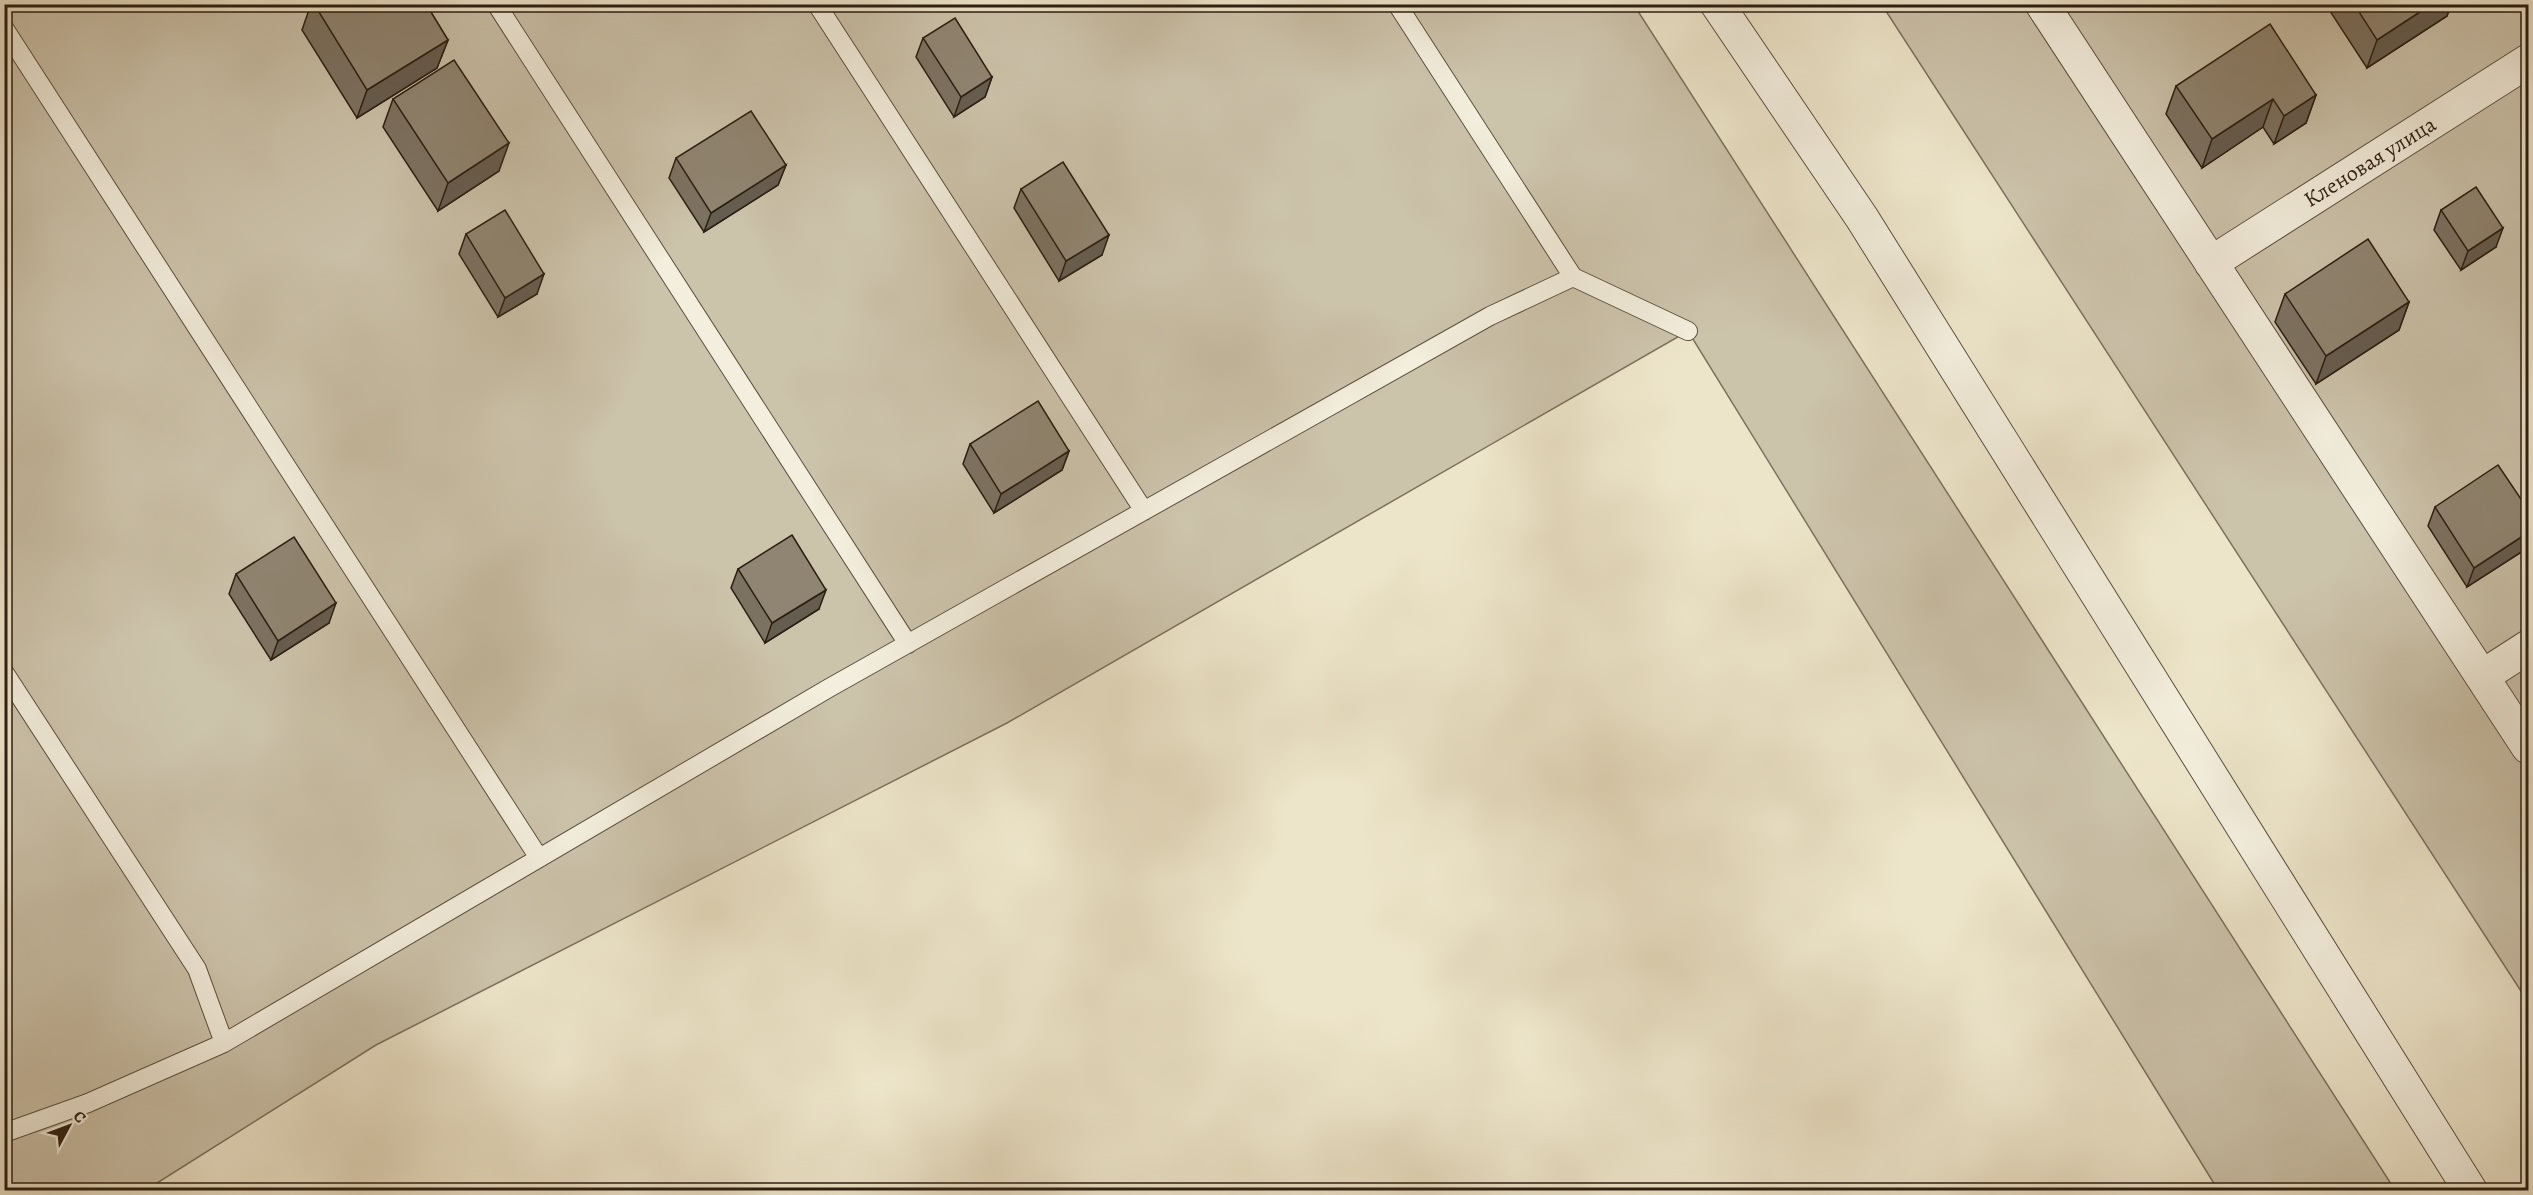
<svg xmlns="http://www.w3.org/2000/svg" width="2533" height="1195" viewBox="0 0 2533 1195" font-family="Alegreya,serif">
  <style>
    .green { fill: #ccc3ab; stroke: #7c705e; stroke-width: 1.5 }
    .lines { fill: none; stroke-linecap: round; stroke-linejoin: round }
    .service-casing { stroke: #5c5040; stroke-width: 20 }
    .minor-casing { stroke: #5c5040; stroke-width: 35 }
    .tertiary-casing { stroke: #5c5040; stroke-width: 35 }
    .service { stroke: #f3eedd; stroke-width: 18 }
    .minor { stroke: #f3eedd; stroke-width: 33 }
    .tertiary { stroke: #f3eedd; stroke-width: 33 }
    .wall { fill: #7c7262; stroke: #2c1e12; stroke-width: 1.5 }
    .shaded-wall { fill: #655d50; stroke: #2c1e12; stroke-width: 1.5 }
    .building { fill: #908572; stroke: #2c1e12; stroke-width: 1.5 }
    .labels { text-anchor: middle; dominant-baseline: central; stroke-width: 6; stroke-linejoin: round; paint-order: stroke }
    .street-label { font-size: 22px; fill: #2c1e12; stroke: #f3eedd }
  </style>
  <rect width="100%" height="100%" fill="#ede5ca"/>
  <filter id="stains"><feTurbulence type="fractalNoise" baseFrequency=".00333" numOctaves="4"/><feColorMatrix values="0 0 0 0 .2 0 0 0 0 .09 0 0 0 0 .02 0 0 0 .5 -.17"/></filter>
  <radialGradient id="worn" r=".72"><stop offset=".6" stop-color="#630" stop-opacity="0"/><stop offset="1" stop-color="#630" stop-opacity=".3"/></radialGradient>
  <!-- green -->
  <path class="green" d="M 5,4 L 1634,5 L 2395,1190 L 2218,1190 L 1688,331 L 1007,723 L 376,1045 L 146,1190 L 5,1190 Z
    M 1882,5 L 2036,5 L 2528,769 L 2528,1002 Z
    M 2061,5 L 2528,5 L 2528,731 Z"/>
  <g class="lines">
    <defs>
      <path id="service" d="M 496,4 L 908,644
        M 817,4 L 1144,511
        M 1397,4 L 1573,277
        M 4,28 L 539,858
        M 4,672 L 197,969 L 224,1043
        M 4,1133 L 88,1103 L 224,1043 L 829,688 L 1490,316 L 1573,277 L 1688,331"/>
      <path id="minor" d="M 2042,4 L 2528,747
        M 2211,263 L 2528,61
        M 2483,676 L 2528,647"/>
      <path id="tertiary" d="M 1717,4 L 1862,218 L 2470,1190"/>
    </defs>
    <!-- service casing -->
    <use href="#service" class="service-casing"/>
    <!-- minor casing -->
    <use href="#minor" class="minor-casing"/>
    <!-- tertiary casing -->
    <use href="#tertiary" class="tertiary-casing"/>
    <!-- service -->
    <use href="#service" class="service"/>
    <!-- minor -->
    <use href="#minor" class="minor"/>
    <!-- tertiary -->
    <use href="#tertiary" class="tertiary"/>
  </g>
  <!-- wall -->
  <path class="wall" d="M 311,4 L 426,4 L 448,40 L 437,68 L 357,118 L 302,30 Z
    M 2451,4 L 2447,16 L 2367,68 L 2326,5 Z
    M 923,38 L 992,77 L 985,97 L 954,117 L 916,57 Z
    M 2176,86 L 2316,95 L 2306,123 L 2274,144 L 2263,127 L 2202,168 L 2166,114 Z
    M 393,99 L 499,171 L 438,211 L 383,127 Z
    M 676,158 L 786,165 L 778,185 L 704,232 L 669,178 Z
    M 1021,189 L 1102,255 L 1059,281 L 1014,208 Z
    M 2441,210 L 2496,247 L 2461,270 L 2434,230 Z
    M 466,234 L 537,294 L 498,317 L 459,254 Z
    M 2285,294 L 2409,302 L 2399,330 L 2316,384 L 2275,322 Z
    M 970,444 L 1069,451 L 1062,470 L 994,513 L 963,464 Z
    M 2435,507 L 2529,511 L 2529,547 L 2467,587 L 2428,526 Z
    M 738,569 L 819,609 L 765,643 L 731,588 Z
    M 236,574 L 329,623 L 271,660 L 229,594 Z"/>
  <!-- shaded-wall -->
  <path class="shaded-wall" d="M 2432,4 L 2451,4 L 2447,16 L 2367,68 L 2377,40 Z
    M 448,40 L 437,68 L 357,118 L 367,90 Z
    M 992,77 L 985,97 L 954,117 L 961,97 Z
    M 2316,95 L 2306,123 L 2274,144 L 2284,116 Z
    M 2273,99 L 2263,127 L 2202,168 L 2212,139 Z
    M 509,143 L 499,171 L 438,211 L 448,183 Z
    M 786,165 L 778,185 L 704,232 L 711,213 Z
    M 2503,228 L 2496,247 L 2461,270 L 2468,251 Z
    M 1109,235 L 1102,255 L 1059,281 L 1066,261 Z
    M 544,274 L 537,294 L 498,317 L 505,298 Z
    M 2409,302 L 2399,330 L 2316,384 L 2326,356 Z
    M 1069,451 L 1062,470 L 994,513 L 1001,494 Z
    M 2529,532 L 2529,547 L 2467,587 L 2474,568 Z
    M 826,590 L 819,609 L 765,643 L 772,623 Z
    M 336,603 L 329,623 L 271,660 L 278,641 Z"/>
  <!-- building -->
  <path class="building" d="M 314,4 L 426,4 L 448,40 L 367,90 Z
    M 2354,4 L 2432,4 L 2377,40 Z
    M 955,18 L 992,77 L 961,97 L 923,38 Z
    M 2270,24 L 2316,95 L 2284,116 L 2273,99 L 2212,139 L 2176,86 Z
    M 454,60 L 509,143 L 448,183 L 393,99 Z
    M 751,111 L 786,165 L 711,213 L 676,158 Z
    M 1063,162 L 1109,235 L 1066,261 L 1021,189 Z
    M 2476,187 L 2503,228 L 2468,251 L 2441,210 Z
    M 505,210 L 544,274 L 505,298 L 466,234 Z
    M 2368,239 L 2409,302 L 2326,356 L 2285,294 Z
    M 1038,401 L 1069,451 L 1001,494 L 970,444 Z
    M 2498,465 L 2529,511 L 2529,532 L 2474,568 L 2435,507 Z
    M 792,535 L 826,590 L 772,623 L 738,569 Z
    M 294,537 L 336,603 L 278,641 L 236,574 Z"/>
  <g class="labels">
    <!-- street labels -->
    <g class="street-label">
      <text transform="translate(2370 162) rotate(-32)">Кленовая улица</text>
    </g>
  </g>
  <!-- margin -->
  <rect width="2533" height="1195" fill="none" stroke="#ede5ca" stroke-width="24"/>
  <rect x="6" y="6" width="2521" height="1183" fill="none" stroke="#2c1e12" stroke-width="3"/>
  <rect x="12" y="12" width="2509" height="1171" fill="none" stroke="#2c1e12" stroke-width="1.5"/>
  <!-- north arrow -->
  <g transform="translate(69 1126) rotate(49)" stroke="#f3eedd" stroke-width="4.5" paint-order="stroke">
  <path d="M0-4.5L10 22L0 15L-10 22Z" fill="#2c1e12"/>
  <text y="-9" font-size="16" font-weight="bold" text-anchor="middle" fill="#2c1e12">С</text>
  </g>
  <rect width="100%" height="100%" filter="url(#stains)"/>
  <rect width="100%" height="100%" fill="url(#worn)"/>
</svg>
